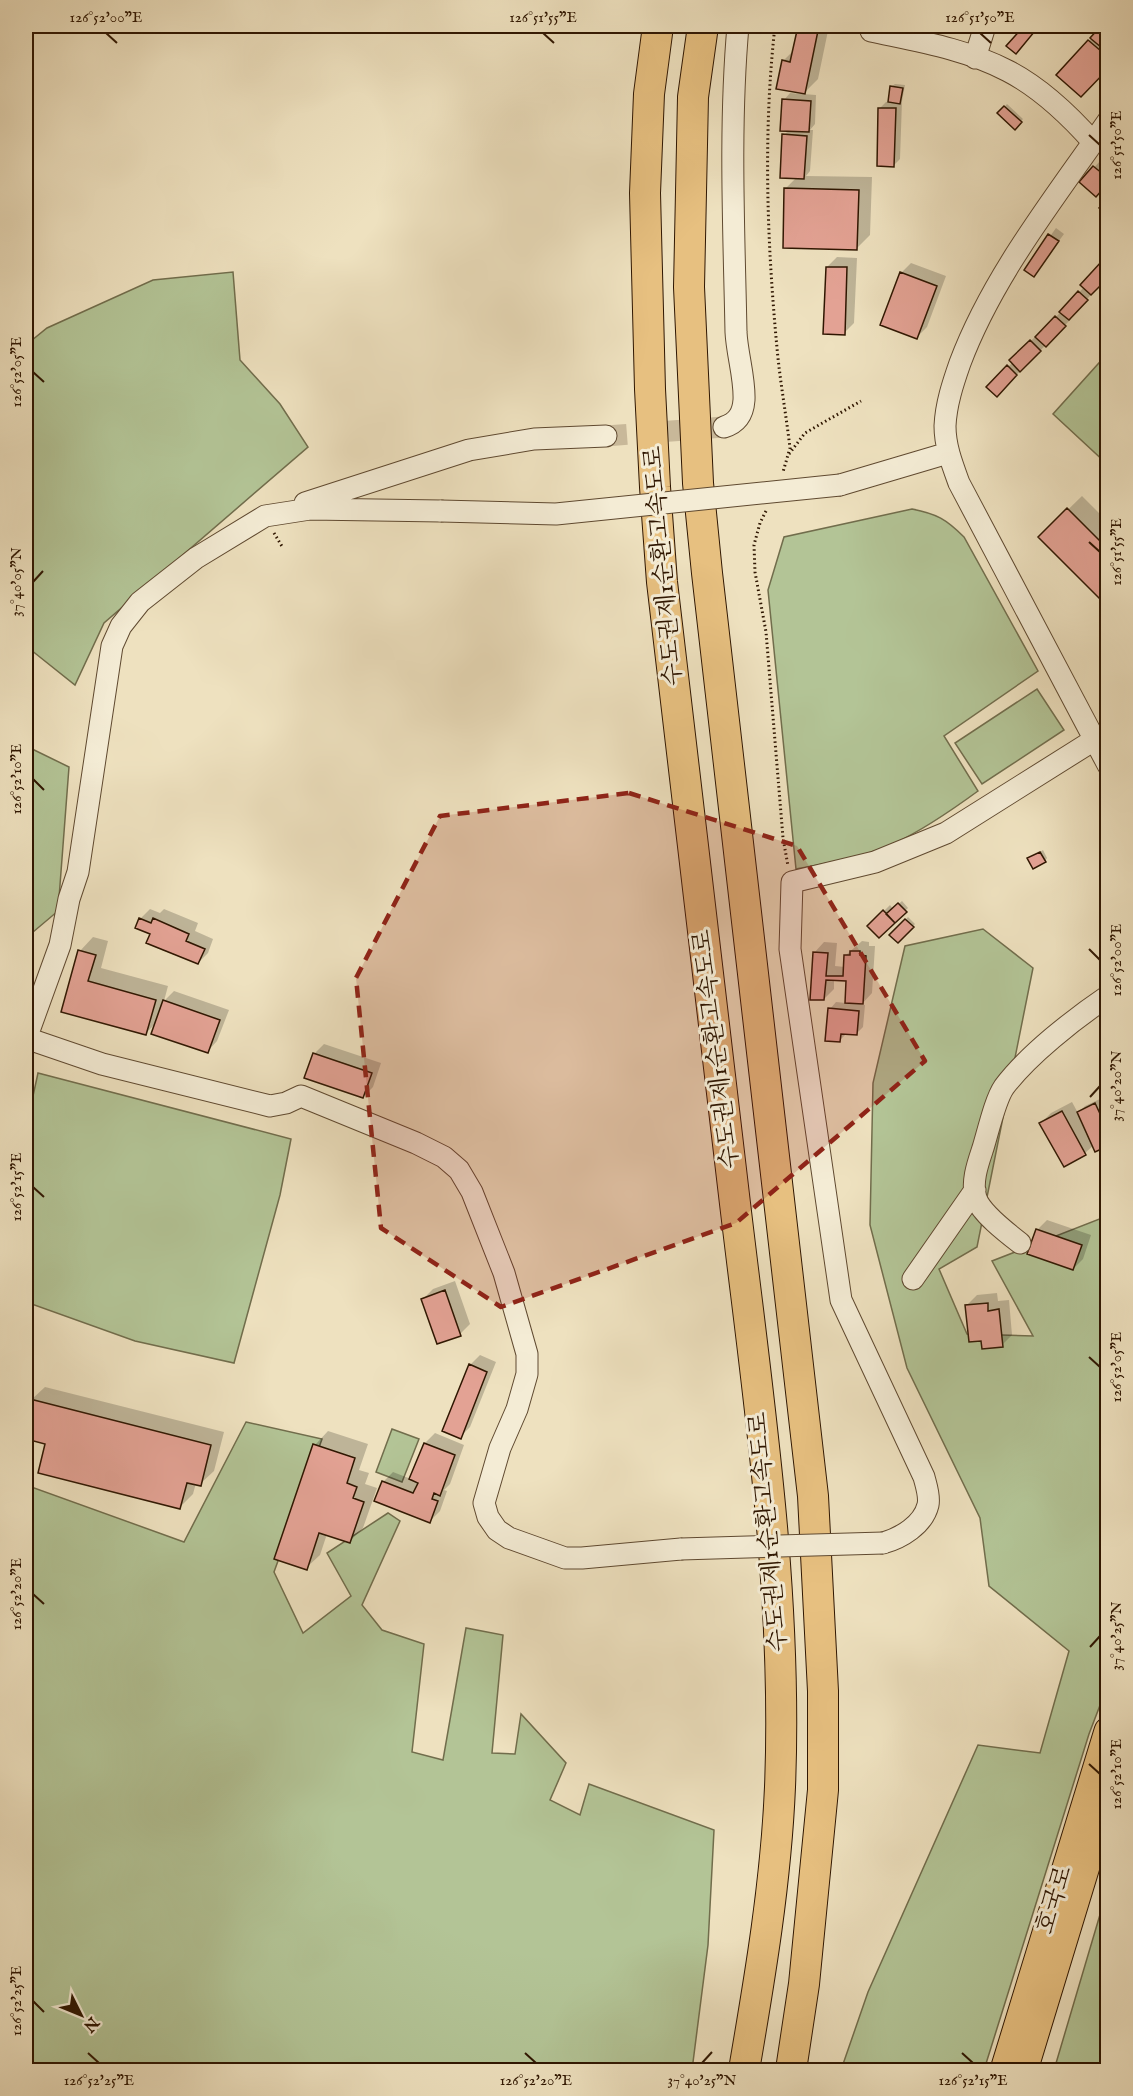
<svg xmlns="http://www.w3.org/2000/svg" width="1133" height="2096" viewBox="0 0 1133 2096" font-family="'IM FELL English','Noto Serif KR',serif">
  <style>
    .green { fill: #b3c496; stroke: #716d4c; stroke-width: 1.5 }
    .shadow { fill: #0003 }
    .building { fill: #e3a294; stroke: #2f1601; stroke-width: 1.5 }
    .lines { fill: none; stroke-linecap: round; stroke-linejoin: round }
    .minor-tunnel { stroke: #c8b899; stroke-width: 21; stroke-dasharray: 21 10; stroke-linecap: butt }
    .minor-casing { stroke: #5f4930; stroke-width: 23 }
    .major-casing { stroke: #2f1601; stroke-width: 29 }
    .highway-casing { stroke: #2f1601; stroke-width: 32 }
    .path { stroke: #2f1601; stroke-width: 3; stroke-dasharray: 1.5 3; stroke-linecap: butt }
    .minor { stroke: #f4ecd5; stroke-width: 21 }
    .major { stroke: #e7c080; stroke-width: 27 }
    .highway { stroke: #e7c080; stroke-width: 30 }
    .minor-bridge-casing { stroke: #5f4930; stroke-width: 23; stroke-linecap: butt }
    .minor-bridge { stroke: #f4ecd5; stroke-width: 21 }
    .marked { fill: #8f2418; fill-opacity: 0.2; stroke: #8f2418; stroke-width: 4.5; stroke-dasharray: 12 8; stroke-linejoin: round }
    .ticks { fill: none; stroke: #2f1601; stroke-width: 2 }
    .labels { text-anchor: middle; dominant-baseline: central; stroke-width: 6; stroke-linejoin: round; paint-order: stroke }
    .street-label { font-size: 24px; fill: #2f1601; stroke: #f4ecd5 }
    .neatline { fill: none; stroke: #2f1601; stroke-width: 2 }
    .ticks-label { font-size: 15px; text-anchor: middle; fill: #2f1601 }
  </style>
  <rect width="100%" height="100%" fill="#eee1bf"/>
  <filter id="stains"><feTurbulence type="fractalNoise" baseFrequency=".00333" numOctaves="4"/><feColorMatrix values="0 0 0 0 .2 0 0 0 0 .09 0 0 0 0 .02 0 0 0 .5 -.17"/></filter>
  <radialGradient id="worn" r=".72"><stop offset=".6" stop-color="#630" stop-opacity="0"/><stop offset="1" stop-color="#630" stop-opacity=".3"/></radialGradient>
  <!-- green -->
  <path class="green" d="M 233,272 L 240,360 L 280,404 L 308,447 L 104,623 L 75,685 L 26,646 L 26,345 L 47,328 L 153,280 Z
    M 1107,354 L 1107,464 L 1053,414 Z
    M 912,509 C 937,514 946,519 964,537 L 1038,671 L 944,736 L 978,791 C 952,810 925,829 895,843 C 865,857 829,863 796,869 L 768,590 L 784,537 Z
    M 1037,689 L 1064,730 L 982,784 L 955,743 Z
    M 26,746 L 69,767 L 58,911 L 26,938 Z
    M 983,929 L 1033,968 L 977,1247 L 939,1269 L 967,1334 L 1033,1336 L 992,1261 L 1107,1216 L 1107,1687 L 1089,1734 L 984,2070 L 841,2070 L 868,1992 L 978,1745 L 1040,1753 L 1069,1651 L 989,1586 L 980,1518 L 907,1368 L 870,1225 L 873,1083 L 905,946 Z
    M 38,1073 L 291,1139 L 280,1195 L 234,1363 L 135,1341 L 26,1302 L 26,1128 Z
    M 246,1422 L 322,1439 L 274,1572 L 303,1633 L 351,1596 L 327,1553 L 388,1513 L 400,1521 L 362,1605 L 382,1630 L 424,1644 L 412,1752 L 443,1760 L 466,1628 L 503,1635 L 492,1753 L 515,1754 L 521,1714 L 566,1763 L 550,1800 L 580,1815 L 589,1784 L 714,1830 L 708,1945 L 692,2070 L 26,2070 L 26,1485 L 184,1542 Z
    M 392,1429 L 419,1439 L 402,1482 L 376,1472 Z
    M 1107,1891 L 1107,2070 L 1054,2070 Z"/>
  <!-- shadow -->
  <path class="shadow" d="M 799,26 L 829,26 L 818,79 L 803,94 L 816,95 L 815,124 L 810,130 L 813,130 L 810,171 L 806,176 L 872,177 L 870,235 L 857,248 L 785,189 L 797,177 L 784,135 L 789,130 L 784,100 L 790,93 L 802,94 L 802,92 L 783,61 L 794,50 Z
    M 1026,26 L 1039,26 L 1022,46 L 1008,46 Z
    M 1103,26 L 1108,26 L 1108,68 L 1058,74 Z
    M 895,84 L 905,85 L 902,101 L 900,159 L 894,165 L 880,108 L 886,102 L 889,102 L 892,86 Z
    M 1007,104 L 1023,119 L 1015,128 L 999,113 Z
    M 1101,160 L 1108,166 L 1108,182 L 1081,182 Z
    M 1056,228 L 1064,234 L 1034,275 L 1026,270 Z
    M 837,257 L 857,258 L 854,323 L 844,333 L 827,267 Z
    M 1108,258 L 1108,276 L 1070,318 L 1071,319 L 997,395 L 988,387 L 1013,362 L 1011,360 L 1062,311 L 1084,287 L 1083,285 Z
    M 911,263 L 946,276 L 927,327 L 917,337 L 901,273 Z
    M 1082,496 L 1108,522 L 1108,605 L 1040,537 Z
    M 1043,850 L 1047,858 L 1045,861 L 1029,859 Z
    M 902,901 L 908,908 L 879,936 L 869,926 L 890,905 L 893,909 Z
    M 150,909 L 160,913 L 164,909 L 198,923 L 195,931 L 213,939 L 208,953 L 198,963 L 140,919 Z
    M 908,917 L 915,924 L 898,941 L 891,935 Z
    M 93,937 L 108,941 L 101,968 L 168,986 L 164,1001 L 174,991 L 229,1010 L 217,1041 L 207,1052 L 157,1022 L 146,1033 L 63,1011 L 80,951 Z
    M 862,941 L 869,942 L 869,946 L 875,946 L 872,993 L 861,1005 L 865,1005 L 863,1027 L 856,1034 L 846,1034 L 839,1041 L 830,1009 L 836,1002 L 846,1003 L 848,980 L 834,979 L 834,989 L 824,999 L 814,953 L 824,942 L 837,943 L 835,966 L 845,967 L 846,955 Z
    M 324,1044 L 381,1063 L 373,1087 L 363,1097 L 314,1054 Z
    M 1102,1098 L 1108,1111 L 1108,1145 L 1094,1145 L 1085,1153 L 1065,1165 L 1041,1123 L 1051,1113 L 1072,1102 L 1078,1113 L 1085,1106 Z
    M 1047,1220 L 1091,1235 L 1083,1259 L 1073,1269 L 1037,1230 Z
    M 455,1281 L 470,1324 L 460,1334 L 423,1299 L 433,1289 Z
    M 997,1293 L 998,1301 L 1009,1300 L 1012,1335 L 1002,1345 L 967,1305 L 977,1295 Z
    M 480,1355 L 496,1362 L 470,1427 L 460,1437 L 470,1365 Z
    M 45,1387 L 224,1432 L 214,1471 L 200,1484 L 196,1483 L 193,1494 L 179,1508 L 47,1443 L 26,1437 L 26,1422 L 31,1400 Z
    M 328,1431 L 368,1444 L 359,1470 L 369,1473 L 365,1484 L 377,1488 L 363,1528 L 350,1541 L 327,1534 L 320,1555 L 306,1568 L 315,1445 Z
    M 435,1433 L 464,1445 L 450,1484 L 444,1490 L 447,1491 L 440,1511 L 430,1521 L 383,1482 L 393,1472 L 411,1479 L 425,1443 Z"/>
  <!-- building -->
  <path class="building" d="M 798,26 L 819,26 L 805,94 L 776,89 L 782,60 L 790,62 Z
    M 1024,26 L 1028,26 L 1035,31 L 1016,54 L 1006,46 Z
    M 1101,26 L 1108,26 L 1108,53 L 1090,38 Z
    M 1088,40 L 1108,57 L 1108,69 L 1081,97 L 1056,75 Z
    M 890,86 L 903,88 L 900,104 L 888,102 Z
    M 782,99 L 811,101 L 809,132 L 780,131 Z
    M 1004,106 L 1022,122 L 1015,130 L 997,113 Z
    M 878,108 L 896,108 L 894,167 L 877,166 Z
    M 782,134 L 807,136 L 804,179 L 780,178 Z
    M 1093,166 L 1108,178 L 1108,183 L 1096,197 L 1079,182 Z
    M 784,188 L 859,190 L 857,250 L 783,248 Z
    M 1108,199 L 1108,215 L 1099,208 Z
    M 1048,234 L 1059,241 L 1034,277 L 1024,270 Z
    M 1101,262 L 1108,269 L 1108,278 L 1091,295 L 1080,285 Z
    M 826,267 L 847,267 L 845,335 L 823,334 Z
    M 900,272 L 937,286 L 917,339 L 880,325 Z
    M 1078,291 L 1088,300 L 1069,320 L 1059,312 Z
    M 1055,316 L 1066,326 L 1046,347 L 1035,337 Z
    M 1030,340 L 1041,351 L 1020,372 L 1009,360 Z
    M 1007,365 L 1017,375 L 997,397 L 986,387 Z
    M 1067,508 L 1108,549 L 1108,607 L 1038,537 Z
    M 1040,852 L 1046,862 L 1033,869 L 1027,858 Z
    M 898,903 L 907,912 L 895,923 L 886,914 Z
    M 883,910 L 895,923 L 879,938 L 867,926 Z
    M 139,918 L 151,923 L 153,918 L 189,934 L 186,941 L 205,949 L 198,964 L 146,943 L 150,934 L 135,928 Z
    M 905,919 L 914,927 L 898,943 L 889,935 Z
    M 78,950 L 96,955 L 88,981 L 156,1000 L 146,1035 L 61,1012 Z
    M 850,951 L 860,951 L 860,955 L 866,956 L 863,1004 L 845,1003 L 846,981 L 826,980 L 824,1000 L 810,1000 L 813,952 L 828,953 L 826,976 L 843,976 L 844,955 L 850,955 Z
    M 163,1000 L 220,1020 L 208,1053 L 151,1034 Z
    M 828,1008 L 859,1011 L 857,1035 L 841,1034 L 840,1042 L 825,1041 Z
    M 313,1053 L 372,1073 L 363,1098 L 304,1078 Z
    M 1095,1103 L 1108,1131 L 1108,1146 L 1095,1152 L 1077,1112 Z
    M 1062,1111 L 1086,1155 L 1064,1167 L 1039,1123 Z
    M 1036,1229 L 1082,1245 L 1073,1270 L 1027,1254 Z
    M 445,1290 L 461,1336 L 437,1344 L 421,1299 Z
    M 988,1303 L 988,1311 L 999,1309 L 1003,1347 L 982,1349 L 981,1341 L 969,1342 L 965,1305 Z
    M 469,1364 L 487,1372 L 461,1439 L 442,1431 Z
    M 30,1399 L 211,1445 L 201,1486 L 187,1483 L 180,1509 L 38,1473 L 45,1444 L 26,1439 L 26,1417 Z
    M 424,1443 L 455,1455 L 440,1496 L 434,1493 L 432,1499 L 438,1501 L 430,1523 L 374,1501 L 382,1481 L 413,1493 L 418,1483 L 409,1479 Z
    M 313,1444 L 355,1458 L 347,1483 L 357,1487 L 353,1498 L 364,1502 L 350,1543 L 319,1533 L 307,1570 L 274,1559 Z"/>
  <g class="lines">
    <!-- minor-tunnel -->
    <path class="minor-tunnel" d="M 606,436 L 724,427"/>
    <defs>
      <path id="minor" d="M 871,31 C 917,41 966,49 1008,71 C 1041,88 1069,115 1093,142
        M 975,58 L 985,26
        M 1108,121 C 1055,198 993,275 960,363 C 953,383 946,404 945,426 C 945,446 952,464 959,483 L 1108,765
        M 724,427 C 737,423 743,414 744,400 C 745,378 737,354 736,332 C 734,230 729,128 738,26
        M 840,485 L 948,453
        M 305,503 L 469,450 L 534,439 L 606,436
        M 26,1038 L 102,1064 L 270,1106 L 286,1103 L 301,1096 L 416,1143 L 444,1157 L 459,1170 L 472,1192 L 504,1273 L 527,1354 L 527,1374 L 517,1409 L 500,1448 L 484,1503 L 488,1517 L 497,1530 L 509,1538 L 565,1558 L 582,1558 L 681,1549
        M 26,1039 L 60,945 L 69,899 L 78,872 L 112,646 L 121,626 L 140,602 L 196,558 L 265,516 L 310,509 L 441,511
        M 1020,1243 C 1007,1233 981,1213 976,1198 C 971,1182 978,1163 983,1148 C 988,1132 995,1100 1004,1087 C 1028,1055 1074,1019 1108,996
        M 913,1279 L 975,1190
        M 883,1543 C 901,1538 923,1525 928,1505 C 930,1496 926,1485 924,1477 L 841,1300 L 790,949 L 792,882 L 875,862 L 946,833 L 1094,740"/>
      <path id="major" d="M 1004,2070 L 1108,1731
        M 1024,2070 L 1108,1794"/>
      <path id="highway" d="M 658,26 L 649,94 L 645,193 L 650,389 L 655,487 L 662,582 C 686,786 710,990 734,1195 C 757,1391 788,1589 780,1787 C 776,1882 760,1977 744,2070
        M 703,26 L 693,97 L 689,287 L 698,483 L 707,573 L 813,1496 L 823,1691 L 823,1790 L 804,1984 L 791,2070"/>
    </defs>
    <!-- minor casing -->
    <use href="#minor" class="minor-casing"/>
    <!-- major casing -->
    <use href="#major" class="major-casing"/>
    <!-- highway casing -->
    <use href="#highway" class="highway-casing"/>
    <!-- path -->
    <path class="path" d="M 775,26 C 763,132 767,242 777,348 C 780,381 786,414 790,448 L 783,472
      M 789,454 L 805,433 L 861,401
      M 766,511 L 760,523 L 754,545 L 755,572 L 766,632 L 783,838 L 788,866
      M 274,533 L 283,548"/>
    <!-- minor -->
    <use href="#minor" class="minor"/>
    <!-- major -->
    <use href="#major" class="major"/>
    <!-- highway -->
    <use href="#highway" class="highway"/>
    <defs>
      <path id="minor-bridge" d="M 441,511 L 556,514 L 840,485
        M 681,1549 L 883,1543"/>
    </defs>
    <!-- minor-bridge casing -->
    <use href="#minor-bridge" class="minor-bridge-casing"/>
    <!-- minor-bridge -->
    <use href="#minor-bridge" class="minor-bridge"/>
  </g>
  <!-- marked area -->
  <path class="marked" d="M 629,793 L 797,846 L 925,1061 L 736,1223 L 501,1307 L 381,1228 L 356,978 L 440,816 Z"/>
  <!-- ticks -->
  <path class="ticks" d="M 106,33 L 117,43M 543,33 L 554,43M 980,33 L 991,43M 1089,135 L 1100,145M 33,372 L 44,382M 1089,542 L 1100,552M 33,582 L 43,571M 33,779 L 44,790M 1089,949 L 1100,960M 1090,1097 L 1100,1086M 33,1187 L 44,1197M 1089,1357 L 1100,1367M 33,1594 L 44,1604M 1090,1647 L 1100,1636M 1089,1764 L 1100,1774M 33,2001 L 44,2012M 88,2053 L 99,2063M 525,2053 L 536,2063M 962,2053 L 973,2063M 702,2063 L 712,2052"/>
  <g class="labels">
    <!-- street labels -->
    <g class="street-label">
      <text transform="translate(664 566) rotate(-95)">수도권제1순환고속도로</text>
      <text transform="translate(717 1049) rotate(-97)">수도권제1순환고속도로</text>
      <text transform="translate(769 1532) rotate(-95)">수도권제1순환고속도로</text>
      <text transform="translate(1055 1900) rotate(-73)">호국로</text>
    </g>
  </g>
  <!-- margin -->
  <rect width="1133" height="2096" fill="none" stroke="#eee1bf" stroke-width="66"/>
  <!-- north arrow -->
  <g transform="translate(81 2015) rotate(133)" stroke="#f4ecd5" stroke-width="4.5" paint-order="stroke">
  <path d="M0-4.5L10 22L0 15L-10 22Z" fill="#2f1601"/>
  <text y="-9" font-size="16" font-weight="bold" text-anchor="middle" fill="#2f1601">N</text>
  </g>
  <rect x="33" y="33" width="1067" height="2030" class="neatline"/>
  <g class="ticks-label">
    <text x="106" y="22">126°52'00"E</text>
    <text x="543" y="22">126°51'55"E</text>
    <text x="980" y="22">126°51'50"E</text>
    <text transform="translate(1116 145) rotate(-90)" y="5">126°51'50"E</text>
    <text transform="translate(16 372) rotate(-90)" y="5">126°52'05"E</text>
    <text transform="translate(1116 552) rotate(-90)" y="5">126°51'55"E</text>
    <text transform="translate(16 582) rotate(-90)" y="5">37°40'05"N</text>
    <text transform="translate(16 779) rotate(-90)" y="5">126°52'10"E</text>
    <text transform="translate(1116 960) rotate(-90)" y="5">126°52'00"E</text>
    <text transform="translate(1116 1086) rotate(-90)" y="5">37°40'20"N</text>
    <text transform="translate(16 1187) rotate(-90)" y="5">126°52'15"E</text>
    <text transform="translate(1116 1367) rotate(-90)" y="5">126°52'05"E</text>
    <text transform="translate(16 1594) rotate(-90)" y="5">126°52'20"E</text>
    <text transform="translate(1116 1636) rotate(-90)" y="5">37°40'25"N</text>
    <text transform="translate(1116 1774) rotate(-90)" y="5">126°52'10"E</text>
    <text transform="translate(16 2001) rotate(-90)" y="5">126°52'25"E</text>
    <text x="99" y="2085">126°52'25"E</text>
    <text x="536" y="2085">126°52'20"E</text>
    <text x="702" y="2085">37°40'25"N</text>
    <text x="973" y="2085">126°52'15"E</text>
  </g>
  <rect width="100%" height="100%" filter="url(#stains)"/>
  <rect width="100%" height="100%" fill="url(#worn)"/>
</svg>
